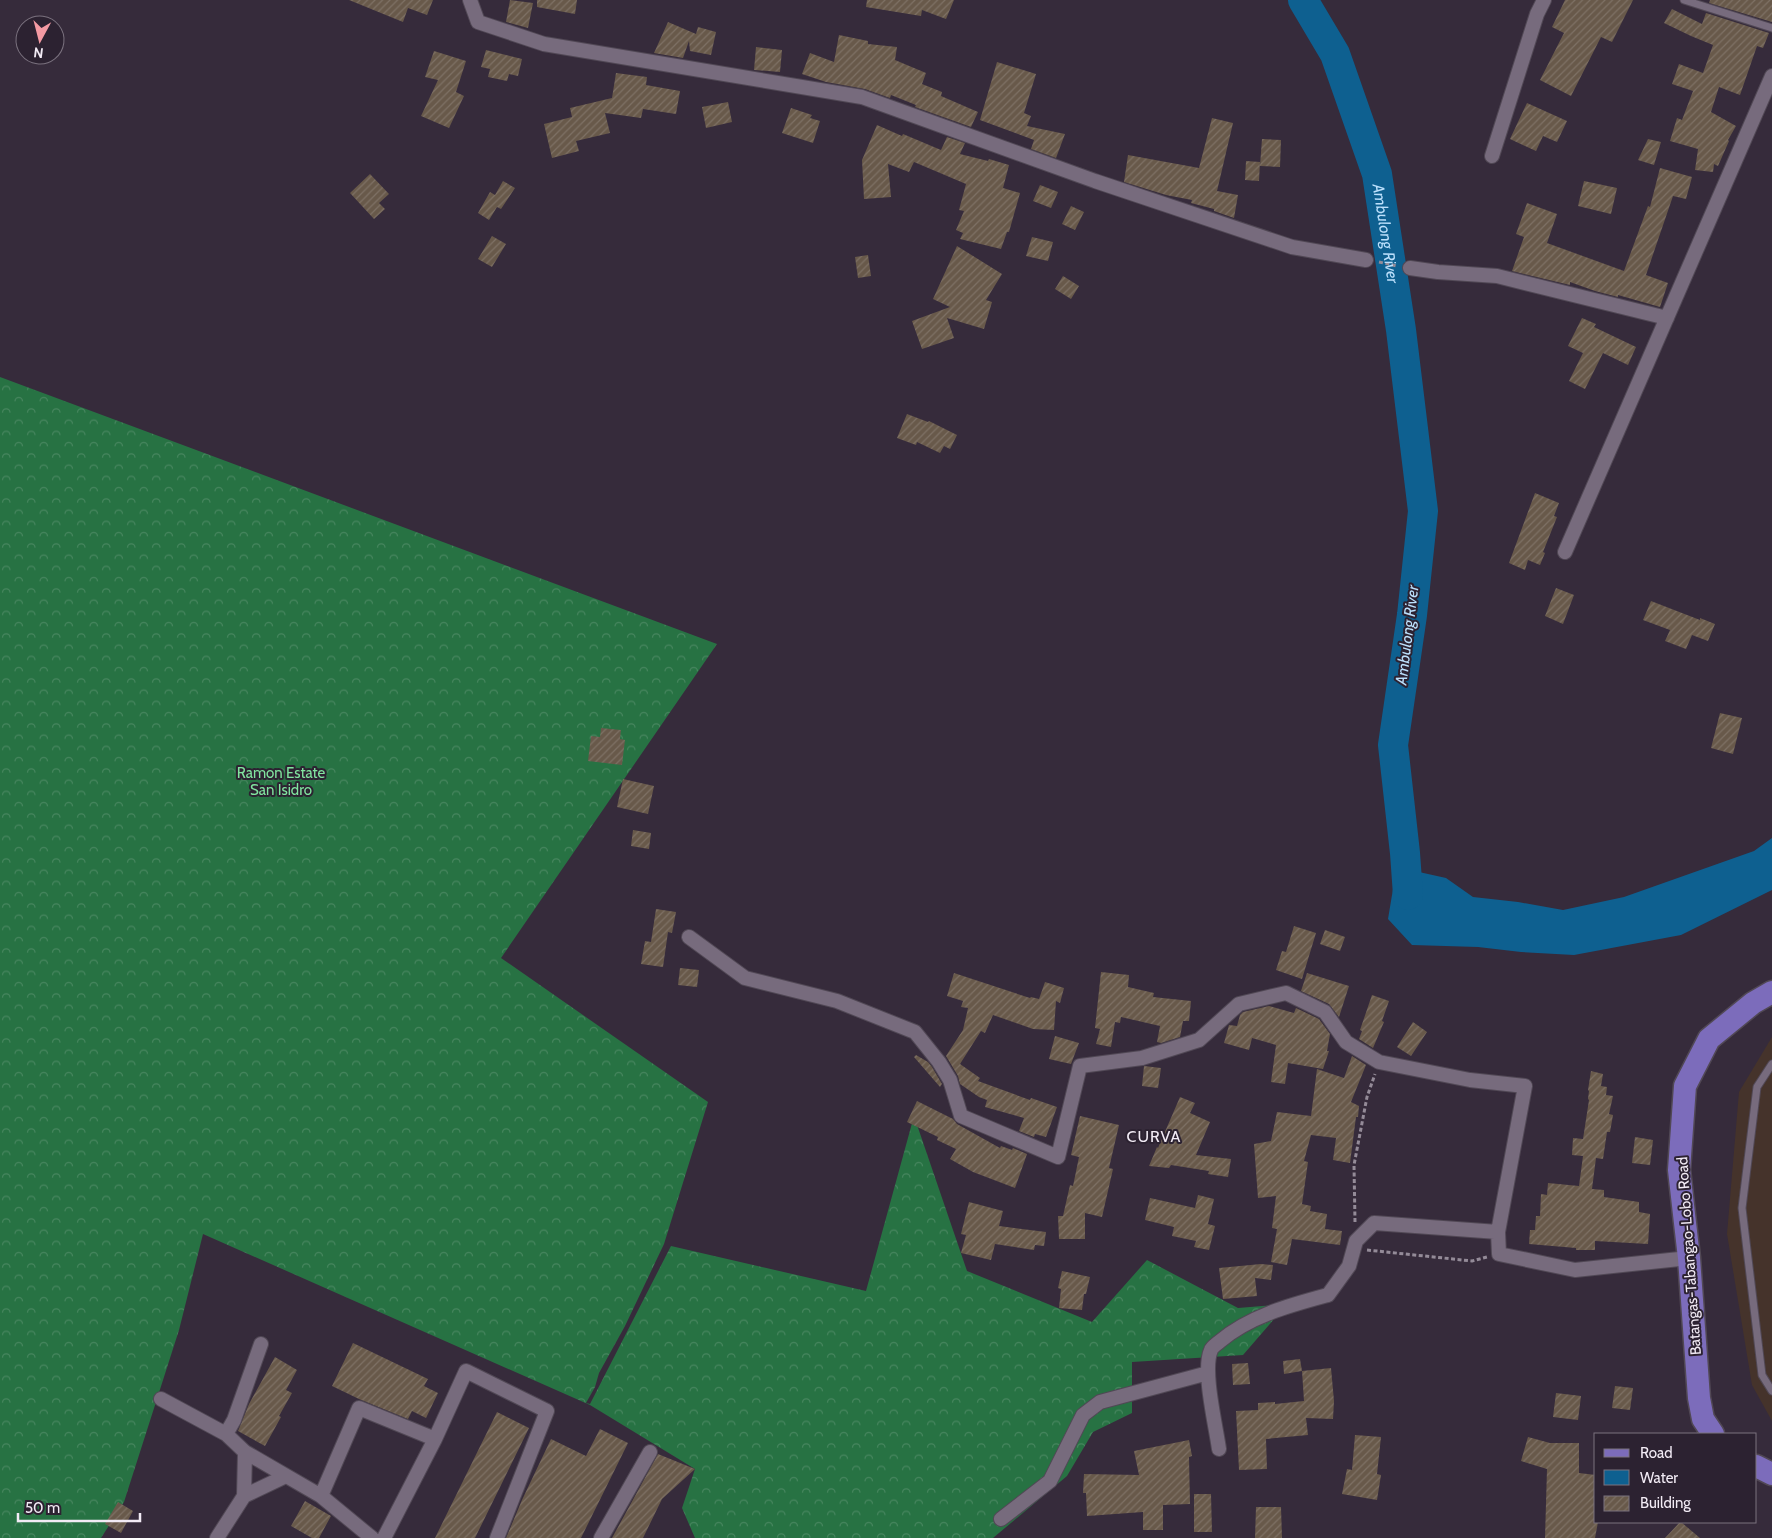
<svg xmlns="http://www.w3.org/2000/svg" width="1772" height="1538" viewBox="0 0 1772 1538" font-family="Cabin,sans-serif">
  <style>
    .industrial { fill: #45332b }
    .forest { fill: url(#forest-crowns) }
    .water { fill: #0e6090 }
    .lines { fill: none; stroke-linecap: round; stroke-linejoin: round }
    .river { stroke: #0e6090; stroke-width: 30 }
    .building { fill: url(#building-hatch) }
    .service-casing { stroke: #514855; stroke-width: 9 }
    .minor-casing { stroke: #514855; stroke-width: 16 }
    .primary-casing { stroke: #514855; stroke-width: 25 }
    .path { stroke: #948b98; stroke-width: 3; stroke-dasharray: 4 2.5; stroke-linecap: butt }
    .service { stroke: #776b7d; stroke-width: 7 }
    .minor { stroke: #776b7d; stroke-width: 14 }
    .primary { stroke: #7c6cbb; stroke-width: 22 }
    .labels { text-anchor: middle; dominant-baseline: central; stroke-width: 4; stroke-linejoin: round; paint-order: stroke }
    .park-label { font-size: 15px; fill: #81e49f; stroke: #2c2231 }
    .street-label { font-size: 15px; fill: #f2ebf5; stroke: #2c2231 }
    .water-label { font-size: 16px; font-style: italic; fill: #bce0fc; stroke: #2c2231 }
    .neighbourhood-label { font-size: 16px; letter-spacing: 1px; fill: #f2ebf5; stroke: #2c2231 }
  </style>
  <defs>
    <pattern id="forest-crowns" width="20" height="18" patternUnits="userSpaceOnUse" patternTransform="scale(1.25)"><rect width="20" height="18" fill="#277243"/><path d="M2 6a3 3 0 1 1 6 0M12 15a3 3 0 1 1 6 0" fill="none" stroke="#47865f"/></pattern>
    <pattern id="building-hatch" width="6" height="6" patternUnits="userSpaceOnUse" patternTransform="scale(1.25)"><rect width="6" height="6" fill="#68594a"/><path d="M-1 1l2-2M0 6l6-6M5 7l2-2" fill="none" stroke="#7e7165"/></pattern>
  </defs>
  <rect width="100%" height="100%" fill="#362b3b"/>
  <!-- industrial -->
  <path class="industrial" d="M 1772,1037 L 1772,1421 L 1752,1385 L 1727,1234 L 1739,1092 Z"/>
  <!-- forest -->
  <path class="forest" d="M 0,377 L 717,644 L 501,958 L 708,1102 L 664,1244 L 625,1326 L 599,1373 L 595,1387 L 586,1403 L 590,1404 L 671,1246 L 866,1291 L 914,1116 L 967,1271 L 1092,1322 L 1147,1260 L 1238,1308 L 1287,1304 L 1243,1355 L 1132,1362 L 1132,1413 L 1093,1432 L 1067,1476 L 993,1538 L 695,1538 L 682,1508 L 695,1469 L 590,1405 L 203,1234 L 179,1330 L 124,1502 L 101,1538 L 0,1538 Z"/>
  <!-- water -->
  <path class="water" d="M 1772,838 L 1772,890 L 1681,935 L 1574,955 L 1521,952 L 1478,947 L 1412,945 L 1388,919 L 1398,859 L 1405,853 L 1419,872 L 1446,878 L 1473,897 L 1518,902 L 1563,910 L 1624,897 L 1754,851 Z"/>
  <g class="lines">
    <!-- river -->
    <path class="river" id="s1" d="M 1303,0 L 1335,54 L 1377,174 L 1401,330 L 1423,511 L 1412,615 L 1393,745 L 1405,853 L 1408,895"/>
  </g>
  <!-- building -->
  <path class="building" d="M 349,0 L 433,0 L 427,15 L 408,8 L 403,22 Z
    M 510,0 L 533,3 L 528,28 L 506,22 Z
    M 537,0 L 577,0 L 575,14 L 537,7 Z
    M 867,0 L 954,0 L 946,19 L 922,10 L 921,16 L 866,7 Z
    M 1565,0 L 1633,0 L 1612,42 L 1601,37 L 1571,96 L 1540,80 L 1564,33 L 1552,27 Z
    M 1710,0 L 1772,0 L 1772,22 L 1709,3 Z
    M 1672,9 L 1702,24 L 1706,13 L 1769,33 L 1763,48 L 1757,46 L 1740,95 L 1719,87 L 1711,112 L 1736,126 L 1728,140 L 1729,141 L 1718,166 L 1714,164 L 1713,172 L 1695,170 L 1698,149 L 1670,141 L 1677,118 L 1682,120 L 1693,91 L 1672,84 L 1679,64 L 1703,73 L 1713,45 L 1691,36 L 1664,23 Z
    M 668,22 L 696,34 L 698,27 L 716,32 L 711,55 L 690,51 L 689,41 L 683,58 L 654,53 Z
    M 839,35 L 868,41 L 868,44 L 897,47 L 895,60 L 926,73 L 922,84 L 942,92 L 941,96 L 978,112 L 971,127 L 915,107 L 916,105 L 891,95 L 890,98 L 865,89 L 826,82 L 802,74 L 810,53 L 834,62 Z
    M 756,47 L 782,50 L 780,72 L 754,70 Z
    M 486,50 L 522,59 L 518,76 L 509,74 L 507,81 L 488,77 L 490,69 L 481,67 Z
    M 434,51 L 466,61 L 456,92 L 464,96 L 449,128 L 421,116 L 438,80 L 425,77 Z
    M 997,62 L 1036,74 L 1024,113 L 1031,116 L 1027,126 L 1065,134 L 1056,158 L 1031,149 L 1034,140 L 980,120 Z
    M 616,73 L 647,77 L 646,85 L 680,91 L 676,114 L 643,109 L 641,118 L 605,113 L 610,133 L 576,141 L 579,151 L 552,158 L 544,124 L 572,117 L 570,108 L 612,98 Z
    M 728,102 L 732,122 L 706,128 L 702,107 Z
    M 1527,103 L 1567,121 L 1557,142 L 1543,136 L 1536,151 L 1510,139 Z
    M 791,108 L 812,115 L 810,118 L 820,121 L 813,143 L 782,133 Z
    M 1212,118 L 1233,123 L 1217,191 L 1238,195 L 1234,218 L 1214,211 L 1214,209 L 1191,203 L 1192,200 L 1166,195 L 1124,182 L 1128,155 L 1199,168 Z
    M 877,125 L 902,136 L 903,134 L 941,150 L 947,137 L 965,143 L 960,154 L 988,161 L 989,159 L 1009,165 L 1003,188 L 1020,193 L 1009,232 L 1007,232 L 1001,249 L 960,239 L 963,233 L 956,230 L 964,211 L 959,210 L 966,184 L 914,162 L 909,172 L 888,164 L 891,197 L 864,199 L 862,160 Z
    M 1262,139 L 1281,140 L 1280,167 L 1260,166 Z
    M 1648,139 L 1661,142 L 1654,165 L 1638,160 Z
    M 1246,161 L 1260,162 L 1259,181 L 1245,180 Z
    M 1660,168 L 1692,177 L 1686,199 L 1673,196 L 1646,275 L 1668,283 L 1660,307 L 1618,295 L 1618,297 L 1595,291 L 1570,282 L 1570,285 L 1512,271 L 1524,237 L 1516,234 L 1527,203 L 1557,214 L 1547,243 L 1624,271 L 1648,206 L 1650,207 Z
    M 370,174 L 389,194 L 379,203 L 385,209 L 374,219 L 350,193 Z
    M 503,181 L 515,188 L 501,209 L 497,207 L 489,220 L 478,213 L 490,192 L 495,195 Z
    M 1584,181 L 1617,188 L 1611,214 L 1578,206 Z
    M 1040,185 L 1058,192 L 1051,208 L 1033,201 Z
    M 1071,206 L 1084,212 L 1075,230 L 1062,224 Z
    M 492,236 L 506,244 L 492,267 L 478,259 Z
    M 1032,237 L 1053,242 L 1048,261 L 1026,256 Z
    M 957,246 L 1002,274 L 986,300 L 992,302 L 984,329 L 947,318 L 954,338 L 922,349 L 912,321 L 950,307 L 933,299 Z
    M 868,255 L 871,276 L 858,278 L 855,257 Z
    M 1063,276 L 1079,286 L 1071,299 L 1055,289 Z
    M 1582,318 L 1596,324 L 1594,327 L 1636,347 L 1628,365 L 1603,353 L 1585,389 L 1569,381 L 1583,353 L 1568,346 Z
    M 907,414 L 928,422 L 929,421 L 957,435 L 950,449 L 944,446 L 940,453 L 917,442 L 916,445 L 897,438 Z
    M 1535,493 L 1559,503 L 1554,516 L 1557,517 L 1543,552 L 1545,553 L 1540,565 L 1528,560 L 1525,570 L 1509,563 Z
    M 1556,588 L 1574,595 L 1563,624 L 1545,616 Z
    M 1651,601 L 1700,620 L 1700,618 L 1715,624 L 1708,641 L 1692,635 L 1686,649 L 1665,641 L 1670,630 L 1643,620 Z
    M 1720,713 L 1742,718 L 1733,754 L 1711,748 Z
    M 601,728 L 621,730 L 620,739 L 625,740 L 622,765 L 588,761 L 591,736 L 600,737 Z
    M 623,779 L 654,786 L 648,814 L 617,807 Z
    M 633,830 L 651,833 L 649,849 L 631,846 Z
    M 656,909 L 676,912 L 672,933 L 668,932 L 663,967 L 641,964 L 645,941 L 651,942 Z
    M 1294,926 L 1316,933 L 1302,979 L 1276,970 L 1282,951 L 1286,952 Z
    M 1325,930 L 1345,937 L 1340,951 L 1320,944 Z
    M 680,968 L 699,970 L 697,987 L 678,985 Z
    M 1101,972 L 1129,975 L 1128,987 L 1154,993 L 1153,997 L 1191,1001 L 1189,1021 L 1183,1021 L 1180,1037 L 1161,1043 L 1157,1042 L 1160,1026 L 1121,1017 L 1120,1023 L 1115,1022 L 1111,1047 L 1096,1044 L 1100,1029 L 1095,1028 Z
    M 954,973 L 1030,998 L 1031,997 L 1039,999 L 1045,982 L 1064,988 L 1060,1003 L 1056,1001 L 1054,1030 L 1033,1029 L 993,1015 L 985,1033 L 981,1031 L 960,1064 L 980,1078 L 978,1081 L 1030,1100 L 1031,1098 L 1057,1107 L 1046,1137 L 1035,1134 L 1034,1137 L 1019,1131 L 1024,1118 L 985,1107 L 987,1100 L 979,1097 L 960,1084 L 958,1076 L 946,1056 L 963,1030 L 968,1008 L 961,1007 L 963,1001 L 947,996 Z
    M 1307,973 L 1349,986 L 1339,1017 L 1329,1004 L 1301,991 Z
    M 1372,995 L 1389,1001 L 1382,1021 L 1384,1022 L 1373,1048 L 1359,1039 L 1362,1031 L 1360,1030 Z
    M 1269,1006 L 1294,1013 L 1296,1008 L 1319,1019 L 1330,1034 L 1327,1051 L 1329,1051 L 1323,1069 L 1288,1063 L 1285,1084 L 1271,1082 L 1276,1045 L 1252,1038 L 1249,1050 L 1224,1043 L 1229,1025 L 1237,1026 L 1240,1015 L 1243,1012 Z
    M 1413,1022 L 1427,1032 L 1411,1056 L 1397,1047 Z
    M 1055,1036 L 1079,1043 L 1071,1064 L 1049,1059 Z
    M 916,1055 L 928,1062 L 932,1067 L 942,1084 L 940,1087 L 914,1057 Z
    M 1352,1056 L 1366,1065 L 1351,1102 L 1359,1106 L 1358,1117 L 1356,1117 L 1350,1163 L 1333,1160 L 1336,1138 L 1311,1135 L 1304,1161 L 1308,1162 L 1302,1204 L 1311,1206 L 1310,1211 L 1327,1214 L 1325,1229 L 1342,1231 L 1340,1245 L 1292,1239 L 1287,1265 L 1271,1262 L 1277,1229 L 1272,1228 L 1276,1196 L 1258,1198 L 1254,1144 L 1271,1141 L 1277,1112 L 1311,1116 L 1317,1069 L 1344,1078 Z
    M 1144,1066 L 1161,1068 L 1158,1088 L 1142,1086 Z
    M 1591,1071 L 1603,1074 L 1601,1086 L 1607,1087 L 1606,1095 L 1613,1096 L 1609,1114 L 1613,1115 L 1610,1132 L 1607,1132 L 1603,1159 L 1596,1158 L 1592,1189 L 1604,1190 L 1604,1197 L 1639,1202 L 1639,1212 L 1650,1214 L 1648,1244 L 1595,1241 L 1595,1250 L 1576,1250 L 1576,1248 L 1529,1244 L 1530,1230 L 1535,1230 L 1536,1216 L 1540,1216 L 1541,1194 L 1547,1195 L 1548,1183 L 1579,1186 L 1583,1156 L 1572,1155 L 1573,1138 L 1583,1139 L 1589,1100 L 1588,1099 L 1589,1091 L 1588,1090 Z
    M 1180,1097 L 1195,1103 L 1190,1113 L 1210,1122 L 1196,1155 L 1231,1159 L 1228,1177 L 1208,1174 L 1209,1171 L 1171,1165 L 1169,1168 L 1149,1166 L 1157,1147 L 1158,1148 Z
    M 917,1101 L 953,1119 L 957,1124 L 1000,1148 L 1001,1146 L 1012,1150 L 1013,1148 L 1027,1154 L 1015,1188 L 973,1172 L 950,1159 L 956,1149 L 937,1140 L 938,1137 L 907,1122 Z
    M 1080,1116 L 1119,1125 L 1109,1168 L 1113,1169 L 1102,1217 L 1085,1213 L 1085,1239 L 1059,1239 L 1058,1216 L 1063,1216 L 1070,1185 L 1073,1186 L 1079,1157 L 1071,1155 Z
    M 1635,1137 L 1653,1140 L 1650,1165 L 1632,1163 Z
    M 1198,1195 L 1214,1199 L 1208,1224 L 1215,1226 L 1209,1250 L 1194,1247 L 1196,1241 L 1172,1236 L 1174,1227 L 1145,1220 L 1150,1198 L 1195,1208 Z
    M 969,1202 L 1003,1211 L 999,1226 L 1046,1232 L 1044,1246 L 1035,1245 L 1034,1250 L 995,1244 L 991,1260 L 961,1253 L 966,1235 L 961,1234 Z
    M 1261,1264 L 1273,1265 L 1271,1280 L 1255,1278 L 1257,1296 L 1223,1299 L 1219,1268 Z
    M 1062,1271 L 1090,1277 L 1086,1294 L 1084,1294 L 1082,1310 L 1059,1308 L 1061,1289 L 1058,1288 Z
    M 353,1343 L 428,1379 L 424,1386 L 438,1393 L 426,1418 L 412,1411 L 408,1419 L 359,1399 L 332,1386 Z
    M 275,1357 L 297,1370 L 286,1390 L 292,1393 L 279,1416 L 281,1417 L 265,1446 L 238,1431 L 249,1404 Z
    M 1300,1359 L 1302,1371 L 1284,1374 L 1283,1361 Z
    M 1248,1363 L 1250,1384 L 1233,1385 L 1232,1364 Z
    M 1331,1368 L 1334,1401 L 1333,1419 L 1306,1418 L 1308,1435 L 1266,1439 L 1267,1469 L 1239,1470 L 1236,1411 L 1258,1410 L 1258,1403 L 1275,1402 L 1275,1404 L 1304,1401 L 1302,1371 Z
    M 1615,1386 L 1633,1388 L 1630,1410 L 1612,1408 Z
    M 1556,1393 L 1581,1396 L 1578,1420 L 1553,1417 Z
    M 497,1412 L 529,1428 L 475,1538 L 435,1538 Z
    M 600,1429 L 628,1443 L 581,1538 L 506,1538 L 522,1500 L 551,1439 L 586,1456 Z
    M 1355,1435 L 1381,1437 L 1377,1474 L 1381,1475 L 1377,1500 L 1342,1494 L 1347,1469 L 1352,1470 Z
    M 1528,1437 L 1550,1443 L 1579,1443 L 1579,1473 L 1596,1475 L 1596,1522 L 1598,1522 L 1595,1538 L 1545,1538 L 1547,1469 L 1521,1461 Z
    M 1189,1440 L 1192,1456 L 1189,1457 L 1190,1504 L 1163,1505 L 1163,1530 L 1143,1530 L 1143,1512 L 1087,1516 L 1086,1493 L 1083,1493 L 1084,1474 L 1139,1475 L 1134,1451 Z
    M 658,1454 L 695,1469 L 662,1499 L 643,1538 L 612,1538 Z
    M 1194,1494 L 1211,1494 L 1212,1532 L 1194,1532 Z
    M 305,1501 L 331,1516 L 319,1538 L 312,1538 L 291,1526 Z
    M 118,1502 L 133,1511 L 121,1533 L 105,1524 Z
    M 1256,1507 L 1281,1507 L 1282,1538 L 1255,1538 Z
    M 1680,1522 L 1681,1522 L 1700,1538 L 1665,1538 Z"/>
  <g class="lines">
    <defs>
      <path id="service" d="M 1684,0 L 1772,28
        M 1772,1064 L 1757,1087 L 1742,1208 L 1762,1375 L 1772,1391"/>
      <path id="minor" d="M 470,0 L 478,22 L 544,44 L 862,97 L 1095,181 L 1292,247 L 1366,260
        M 1492,156 L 1537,14 L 1544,0
        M 1410,268 L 1438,272 L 1497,276 L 1667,318
        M 1565,552 L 1772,76
        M 689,937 L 745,978 L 837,1001 L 915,1032 L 939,1062 L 950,1080 L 961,1116 L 1058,1157 L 1080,1066 L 1142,1058 L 1199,1040 L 1239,1004 L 1286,993 L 1325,1012 L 1346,1042 L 1379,1062 L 1470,1080 L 1525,1086 L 1498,1232 L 1499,1254 L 1575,1270 L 1689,1258
        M 161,1399 L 226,1434
        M 1219,1449 C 1216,1426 1202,1370 1211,1350 C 1212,1347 1217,1344 1219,1342 C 1249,1316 1291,1305 1328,1295 L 1349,1266 L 1356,1241 L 1374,1223 L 1498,1232
        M 245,1452 L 321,1496 L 372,1538
        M 244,1496 L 286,1476
        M 321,1496 L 359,1408 L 435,1439
        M 1001,1519 L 1050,1481 L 1083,1415 L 1100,1402 L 1208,1373
        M 217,1538 L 244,1496 L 245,1452 L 226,1434 L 234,1420 L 261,1344
        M 384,1538 L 435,1439 L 466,1371 L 547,1411 L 497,1538
        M 601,1538 L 650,1452"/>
      <path id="primary" d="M 1713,1434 L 1703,1419 L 1699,1398 L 1689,1258 L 1679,1170 L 1685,1086 L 1709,1039 L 1753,1003 L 1772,992
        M 1756,1466 L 1772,1474"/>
    </defs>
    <!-- service casing -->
    <use href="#service" class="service-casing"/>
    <!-- minor casing -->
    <use href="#minor" class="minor-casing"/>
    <!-- primary casing -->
    <use href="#primary" class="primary-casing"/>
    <!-- path -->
    <path class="path" d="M 1379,262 L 1397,266
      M 1355,1222 L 1354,1165 L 1367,1097 L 1375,1074
      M 1367,1250 L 1472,1261 L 1487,1257"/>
    <!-- service -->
    <use href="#service" class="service"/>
    <!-- minor -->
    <use href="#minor" class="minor"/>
    <!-- primary -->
    <use href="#primary" class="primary"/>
  </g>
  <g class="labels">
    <!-- park labels -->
    <g class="park-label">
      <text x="281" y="773">Ramon Estate<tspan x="281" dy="17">San Isidro</tspan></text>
    </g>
    <!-- street labels -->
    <g class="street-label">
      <text transform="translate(1689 1256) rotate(-94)">Batangas-Tabangao-Lobo Road</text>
    </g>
    <!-- water labels -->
    <g class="water-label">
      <text stroke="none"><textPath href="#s1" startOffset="250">Ambulong River</textPath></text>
      <text transform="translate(1407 635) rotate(-83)">Ambulong River</text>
    </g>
    <!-- neighbourhood labels -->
    <g class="neighbourhood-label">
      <text x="1154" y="1136">CURVA</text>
    </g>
  </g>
  <!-- legend -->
  <rect x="1594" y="1433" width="162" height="90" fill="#2c2231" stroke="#7b727f"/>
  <rect x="1604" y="1449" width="25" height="8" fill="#7c6cbb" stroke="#7b727f"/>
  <text x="1640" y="1458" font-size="15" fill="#f2ebf5">Road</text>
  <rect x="1604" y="1470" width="25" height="15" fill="#0e6090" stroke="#7b727f"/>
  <text x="1640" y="1483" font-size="15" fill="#f2ebf5">Water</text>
  <rect x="1604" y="1496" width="25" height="15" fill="url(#building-hatch)" stroke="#7b727f"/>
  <text x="1640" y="1508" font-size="15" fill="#f2ebf5">Building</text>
  <!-- north arrow -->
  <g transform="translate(40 40) rotate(187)"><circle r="24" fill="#2c2231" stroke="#7b727f"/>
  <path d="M0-4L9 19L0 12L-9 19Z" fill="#f49aa3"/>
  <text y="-8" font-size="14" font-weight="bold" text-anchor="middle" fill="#f2ebf5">N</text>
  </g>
  <!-- scale -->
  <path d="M18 1513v8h122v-8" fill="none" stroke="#f2ebf5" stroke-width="2.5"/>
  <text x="25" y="1513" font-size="15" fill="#f2ebf5" stroke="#2c2231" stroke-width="4" paint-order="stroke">50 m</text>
</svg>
